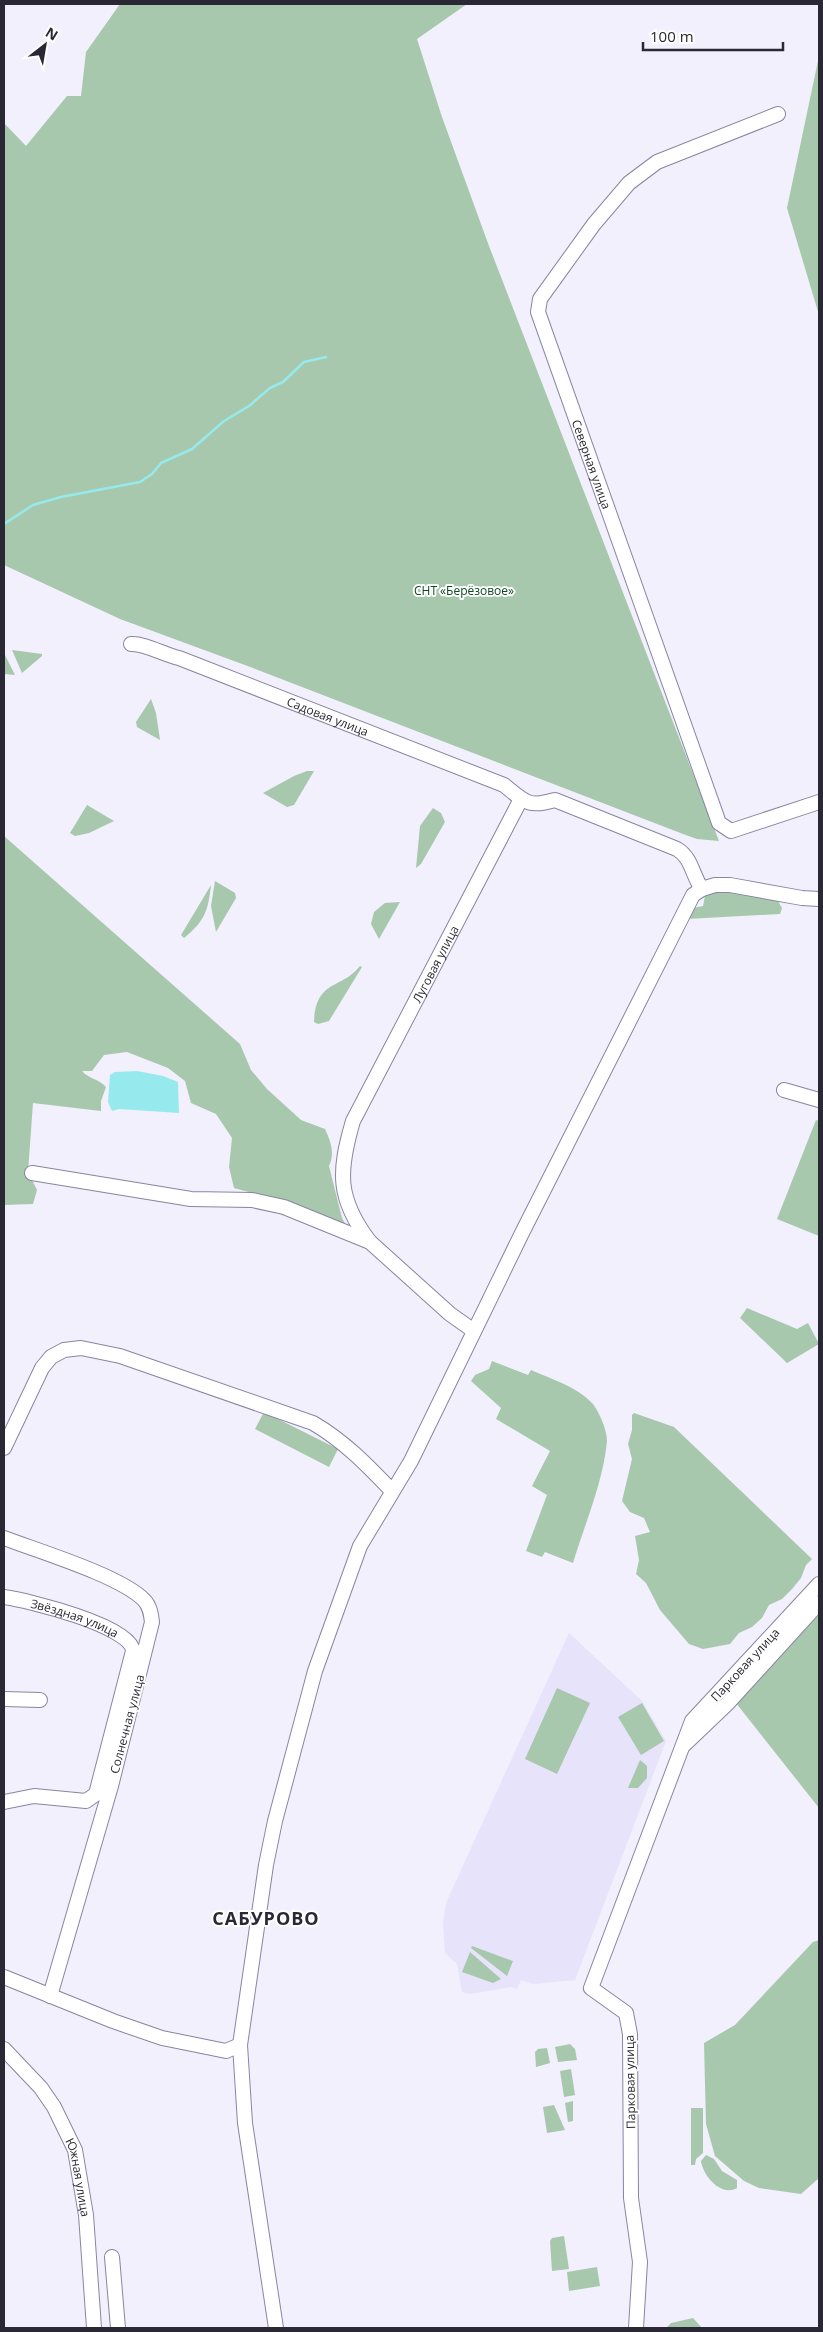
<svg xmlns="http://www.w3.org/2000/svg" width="823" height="2332" viewBox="0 0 823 2332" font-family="'Open Sans',sans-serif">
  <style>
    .built { fill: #e6e3fa }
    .green { fill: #a7c8ac }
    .water { fill: #96eaee }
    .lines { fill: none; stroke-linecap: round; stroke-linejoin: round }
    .stream { stroke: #96eaee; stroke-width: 2.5 }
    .minor-casing { stroke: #8885a1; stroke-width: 16 }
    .minor { stroke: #fff; stroke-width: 14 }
    .labels { text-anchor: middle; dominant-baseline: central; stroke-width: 4; stroke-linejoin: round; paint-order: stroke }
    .street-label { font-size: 12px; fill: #2a2834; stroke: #fff }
    .park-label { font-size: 12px; fill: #0e4821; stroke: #fff }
    .district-label { font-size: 18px; font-weight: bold; letter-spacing: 1px; fill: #2a2834; stroke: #fff }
  </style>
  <rect width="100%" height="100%" fill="#f1f0fc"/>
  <!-- built -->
  <path class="built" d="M 569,1633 L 642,1701 L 666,1741 L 575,1980 L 533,1984 L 521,1980 L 517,1989 L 511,1987 L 470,1994 L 462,1992 L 457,1964 L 445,1953 L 443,1923 L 446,1903 Z"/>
  <!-- green -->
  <path class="green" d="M 120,4 L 467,4 L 417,39 L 442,117 L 489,246 L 719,841 L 697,839 L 683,834 L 253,668 L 120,619 L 4,565 L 4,123 L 26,146 L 67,96 L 81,96 L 86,52 Z
    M 819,56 L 819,315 L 787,208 Z
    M 12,650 L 42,654 L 42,656 L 22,673 Z
    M 4,653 L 15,675 L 4,674 Z
    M 151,699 L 156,713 L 160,740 L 137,727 L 136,722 Z
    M 307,771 L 314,771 L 294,805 L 287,807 L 263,793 L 294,776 Z
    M 87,805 L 114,821 L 89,833 L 75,836 L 70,833 Z
    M 433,808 L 441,813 L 445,822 L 421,864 L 416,868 L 420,826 Z
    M 4,836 L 240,1044 L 251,1070 L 267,1089 L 301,1120 L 325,1129 C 331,1142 335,1153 329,1166 L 342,1218 L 348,1229 L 293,1204 L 234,1188 L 229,1167 L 232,1138 L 216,1114 L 191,1103 L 185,1081 L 168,1068 L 127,1052 L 104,1055 L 92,1071 L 82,1071 C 89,1079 99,1079 106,1087 L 101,1101 L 101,1111 L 33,1103 L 28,1172 L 37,1190 L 33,1204 L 4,1205 Z
    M 215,881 L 235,893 L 236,898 L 216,932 L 211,906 Z
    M 211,885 C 208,911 205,921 184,938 L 181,935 Z
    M 727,889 L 778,901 L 782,908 L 780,914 L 687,919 L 693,908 L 703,906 L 705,896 L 712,891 Z
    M 400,902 L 379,939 L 371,924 L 374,912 L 385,903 Z
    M 360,966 L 362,967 L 329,1021 L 318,1024 L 314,1022 C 316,979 341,990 360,966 Z
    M 816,1120 L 819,1121 L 819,1236 L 777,1219 Z
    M 747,1308 L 797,1329 L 808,1323 L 819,1344 L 787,1363 L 740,1318 Z
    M 492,1361 L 528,1375 L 531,1370 C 551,1379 576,1386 592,1403 C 599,1411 607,1430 607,1441 C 603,1483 585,1523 573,1563 L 545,1552 L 542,1557 L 526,1551 L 547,1495 L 532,1486 L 550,1451 L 496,1419 L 501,1408 L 471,1381 L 475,1375 L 489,1369 Z
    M 264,1412 L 338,1449 L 329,1467 L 255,1429 Z
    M 634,1413 L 674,1427 L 812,1559 L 806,1565 L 801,1578 L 792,1589 L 782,1599 L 769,1605 L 762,1618 L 752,1627 L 739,1633 L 730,1644 L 703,1649 L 689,1644 L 660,1610 L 646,1583 L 636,1574 L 639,1560 L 635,1536 L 650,1532 L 644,1518 L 630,1512 L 622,1501 L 632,1459 L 628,1444 L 632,1430 L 632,1415 Z
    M 818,1616 L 819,1616 L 819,1808 L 736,1703 Z
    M 557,1688 L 590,1703 L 557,1774 L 525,1759 Z
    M 642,1703 L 664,1741 L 641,1755 L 618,1717 Z
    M 640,1760 L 647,1766 L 647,1778 L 638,1788 L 628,1788 Z
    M 819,1940 L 819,2178 L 801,2194 L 759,2188 L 744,2181 L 715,2156 L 706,2124 L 704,2043 L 735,2025 L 813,1942 Z
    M 472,1946 L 513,1961 L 507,1976 L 471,1948 Z
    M 470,1952 L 501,1979 L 493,1983 L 462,1972 Z
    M 570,2044 L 575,2049 L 577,2060 L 558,2062 L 555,2047 Z
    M 547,2048 L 550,2063 L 536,2067 L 535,2052 L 538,2049 Z
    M 571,2069 L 575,2095 L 564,2097 L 560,2071 Z
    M 573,2101 L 573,2121 L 568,2122 L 565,2103 Z
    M 554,2105 L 565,2130 L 547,2133 L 543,2107 Z
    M 691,2108 L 703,2108 L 703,2153 L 696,2159 L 695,2165 L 691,2165 Z
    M 706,2155 L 714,2159 L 722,2171 L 737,2180 L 737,2188 C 721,2197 703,2176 701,2161 Z
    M 564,2236 L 569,2269 L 552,2271 L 550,2241 L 552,2238 Z
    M 597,2267 L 600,2286 L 569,2291 L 567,2272 Z
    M 693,2318 L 702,2328 L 666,2328 L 671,2323 Z"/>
  <!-- water -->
  <path class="water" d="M 137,1071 L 163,1076 L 178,1082 L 179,1113 L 119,1109 L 112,1111 L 108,1102 L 110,1075 L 115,1072 Z"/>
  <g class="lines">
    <!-- stream -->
    <path class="stream" d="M 4,524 L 33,505 L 61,497 L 140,482 L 152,474 L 161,463 L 192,449 L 224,421 L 249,406 L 270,388 L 283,382 L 304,362 L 326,357"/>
    <defs>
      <g id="minor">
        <path id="s1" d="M 778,114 L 657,162 L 629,183 L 594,224 L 540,299 L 538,312 L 719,823 L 731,831 L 819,802"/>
        <path id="s2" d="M 131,644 C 144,643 165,655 179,658 L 504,785 C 525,802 528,808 555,800 L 677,849 C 692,858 692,875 702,889"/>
        <path d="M 784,1090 L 819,1100"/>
        <path d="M 32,1173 L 191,1199 L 252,1200 L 284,1207 L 370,1242 L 450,1314 L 474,1331"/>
        <path id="s3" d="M 370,1242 C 337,1199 338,1172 353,1121 L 521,799"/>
        <path d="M 4,1448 L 42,1368 L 51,1357 L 64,1350 L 81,1348 L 120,1356 L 313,1423 C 344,1441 367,1465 392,1491"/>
        <path d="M 4,1538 C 38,1551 121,1576 144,1600 C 150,1606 151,1614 152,1622 L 111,1786 L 50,1996"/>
        <path id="s4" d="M 4,1597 C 27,1600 132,1626 133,1651 L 96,1794 L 86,1801 L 34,1796 L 4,1802"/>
        <path d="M 4,1699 L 40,1700"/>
        <path d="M 684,1745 L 727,1704 L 819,1603"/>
        <path d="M 4,1977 L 113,2021 L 162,2038 L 226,2051 L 240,2045"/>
        <path id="s5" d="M 4,2049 L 41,2088 L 54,2107 L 75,2150 L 86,2215 L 94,2328"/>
        <path d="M 112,2257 L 118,2328"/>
        <path d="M 276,2328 L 245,2123 L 240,2045 L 266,1865 L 275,1821 L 315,1671 L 360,1546 L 411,1461 L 522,1233 L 693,895 L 702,889 L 715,885 L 730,885 L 802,898 L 819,899"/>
        <path id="s6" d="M 636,2328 L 640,2262 L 631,2198 L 630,2034 L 626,2013 L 591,1988 L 692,1721 L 819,1584"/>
      </g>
    </defs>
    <!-- minor casing -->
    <use href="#minor" class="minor-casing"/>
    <!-- minor -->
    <use href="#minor" class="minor"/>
  </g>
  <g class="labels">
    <!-- street labels -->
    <g class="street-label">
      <text stroke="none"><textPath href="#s1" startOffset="486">Северная улица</textPath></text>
      <text stroke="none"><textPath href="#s2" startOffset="210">Садовая улица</textPath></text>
      <text stroke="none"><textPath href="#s3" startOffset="306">Луговая улица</textPath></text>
      <text stroke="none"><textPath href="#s4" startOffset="74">Звёздная улица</textPath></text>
      <text stroke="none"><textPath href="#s6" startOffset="722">Парковая улица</textPath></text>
      <text transform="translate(127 1724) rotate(-75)">Солнечная улица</text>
      <text transform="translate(630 2082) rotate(-91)">Парковая улица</text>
      <text stroke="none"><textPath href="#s5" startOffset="152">Южная улица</textPath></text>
    </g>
    <!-- park labels -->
    <g class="park-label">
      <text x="464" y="590">СНТ «Берёзовое»</text>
    </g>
    <!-- district labels -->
    <g class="district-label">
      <text x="266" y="1918">САБУРОВО</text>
    </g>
  </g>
  <!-- border -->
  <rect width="823" height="2332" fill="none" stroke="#2a2834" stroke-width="10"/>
  <!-- north arrow -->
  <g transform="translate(45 45) rotate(31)" stroke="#ffffff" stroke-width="4" paint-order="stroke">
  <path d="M0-4L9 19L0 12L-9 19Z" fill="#2a2834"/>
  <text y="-8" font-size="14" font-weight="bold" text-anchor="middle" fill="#2a2834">N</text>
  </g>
  <!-- scale -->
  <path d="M643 42v8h140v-8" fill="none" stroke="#2a2834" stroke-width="2.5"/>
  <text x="650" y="42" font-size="15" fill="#2a2834" stroke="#ffffff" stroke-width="4" paint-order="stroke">100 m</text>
</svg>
